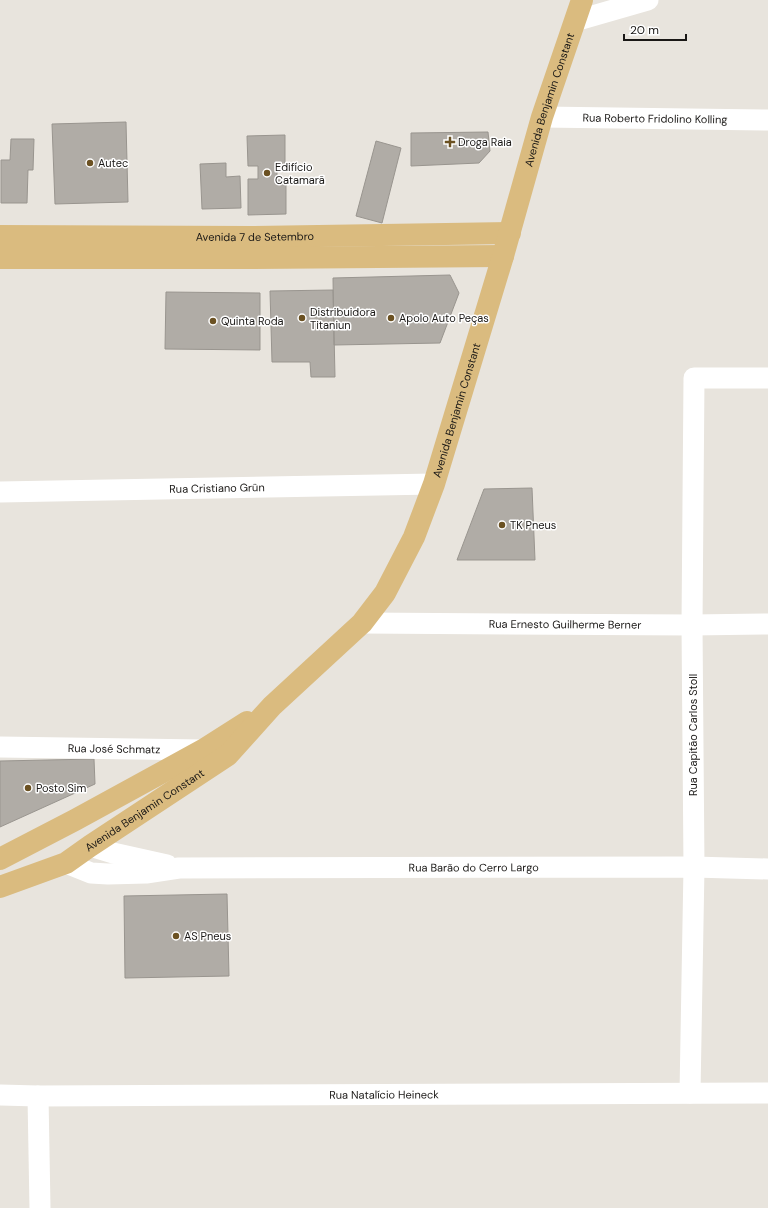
<svg xmlns="http://www.w3.org/2000/svg" width="768" height="1208" viewBox="0 0 768 1208" font-family="'DM Sans',sans-serif">
  <style>
    .building { fill: #b0aca6; stroke: #99958f }
    .lines { fill: none; stroke-linecap: round; stroke-linejoin: round }
    .minor { stroke: #fff; stroke-width: 21 }
    .major { stroke: #dabb7f; stroke-width: 22 }
    .poi-dot { fill: #6b5122; stroke: #fff; stroke-width: 1.5 }
    .labels { text-anchor: middle; dominant-baseline: central; stroke-width: 3; stroke-linejoin: round; paint-order: stroke }
    .street-label { font-size: 11px; fill: #191715; stroke: #fff }
    .poi-label { font-size: 11px; fill: #191715; stroke: #fff; text-anchor: start }
  </style>
  <rect width="100%" height="100%" fill="#e8e4dd"/>
  <!-- building -->
  <path class="building" d="M 126,122 L 128,202 L 55,204 L 52,124 Z
    M 488,132 L 490,151 L 479,163 L 411,166 L 411,133 Z
    M 285,135 L 285,166 L 277,166 L 277,180 L 286,180 L 286,214 L 248,215 L 248,179 L 258,179 L 258,166 L 248,166 L 247,136 Z
    M 11,139 L 34,139 L 33,170 L 28,170 L 27,203 L 1,203 L 1,160 L 10,160 Z
    M 376,141 L 401,148 L 382,223 L 356,216 Z
    M 226,163 L 226,177 L 240,176 L 241,208 L 202,209 L 200,164 Z
    M 450,275 L 459,293 L 440,343 L 334,345 L 333,278 Z
    M 333,290 L 335,377 L 311,377 L 310,362 L 272,362 L 270,291 Z
    M 166,292 L 260,293 L 260,350 L 165,349 Z
    M 532,488 L 535,560 L 457,560 L 484,489 Z
    M 94,759 L 95,784 L 0,827 L 0,761 Z
    M 227,894 L 229,976 L 125,978 L 124,896 Z"/>
  <g class="lines">
    <!-- minor -->
    <g class="minor">
      <path d="M 575,21 L 648,0"/>
      <path id="s1" d="M 542,117 L 768,120"/>
      <path id="s2" d="M 0,492 L 434,484"/>
      <path id="s3" d="M 362,623 L 692,625 L 768,624"/>
      <path id="s4" d="M 0,747 L 203,750 L 209,751"/>
      <path d="M 90,846 L 113,853 L 167,865"/>
      <path id="s5" d="M 66,863 L 91,873 L 108,874 L 146,873 L 179,868 L 694,867 L 768,869"/>
      <path d="M 690,1093 L 694,867 L 692,625 L 694,378 L 768,378"/>
      <path id="s6" d="M 0,1095 L 38,1096 L 768,1093"/>
      <path d="M 38,1096 L 40,1208"/>
    </g>
    <!-- major -->
    <g class="major">
      <path id="s7" d="M 0,236 L 250,237 L 510,233"/>
      <path d="M 0,258 L 250,258 L 503,256"/>
      <path d="M 0,859 L 75,820 L 203,750 L 247,722"/>
      <path id="s8" d="M 0,887 L 66,863 L 90,846 L 228,755 L 272,706 L 362,623 L 385,593 L 414,537 L 434,484 L 503,256 L 542,117 L 582,0"/>
    </g>
  </g>
  <!-- markers -->
  <g class="poi-dot">
    <path d="M448 136h4v4h4v4h-4v4h-4v-4h-4v-4h4z"/>
    <circle cx="90" cy="163" r="4"/>
    <circle cx="267" cy="173" r="4"/>
    <circle cx="302" cy="318" r="4"/>
    <circle cx="391" cy="318" r="4"/>
    <circle cx="213" cy="321" r="4"/>
    <circle cx="502" cy="525" r="4"/>
    <circle cx="28" cy="788" r="4"/>
    <circle cx="176" cy="936" r="4"/>
  </g>
  <g class="labels">
    <!-- street labels -->
    <g class="street-label">
      <text stroke="none"><textPath href="#s8" startOffset="1012">Avenida Benjamin Constant</textPath></text>
      <text stroke="none"><textPath href="#s1" startOffset="113">Rua Roberto Fridolino Kolling</textPath></text>
      <text stroke="none"><textPath href="#s7" startOffset="255">Avenida 7 de Setembro</textPath></text>
      <text stroke="none"><textPath href="#s8" startOffset="688">Avenida Benjamin Constant</textPath></text>
      <text stroke="none"><textPath href="#s2" startOffset="217">Rua Cristiano Grün</textPath></text>
      <text stroke="none"><textPath href="#s3" startOffset="203">Rua Ernesto Guilherme Berner</textPath></text>
      <text transform="translate(693 735) rotate(-90)">Rua Capitão Carlos Stoll</text>
      <text stroke="none"><textPath href="#s4" startOffset="114">Rua José Schmatz</textPath></text>
      <text stroke="none"><textPath href="#s8" startOffset="165">Avenida Benjamin Constant</textPath></text>
      <text stroke="none"><textPath href="#s5" startOffset="410">Rua Barão do Cerro Largo</textPath></text>
      <text stroke="none"><textPath href="#s6" startOffset="384">Rua Natalício Heineck</textPath></text>
    </g>
    <!-- poi labels -->
    <g class="poi-label">
      <text x="458" y="142">Droga Raia</text>
      <text x="98" y="163">Autec</text>
      <text x="275" y="167">Edifício<tspan x="275" dy="13">Catamarã</tspan></text>
      <text x="310" y="312">Distribuidora<tspan x="310" dy="13">Titaniun</tspan></text>
      <text x="399" y="318">Apolo Auto Peças</text>
      <text x="221" y="321">Quinta Roda</text>
      <text x="510" y="525">TK Pneus</text>
      <text x="36" y="788">Posto Sim</text>
      <text x="184" y="936">AS Pneus</text>
    </g>
  </g>
  <!-- scale -->
  <path d="M624 34v6h62v-6" fill="none" stroke="#191715" stroke-width="2"/>
  <text x="630" y="34" font-size="12" fill="#191715" stroke="#ffffff" stroke-width="3" paint-order="stroke">20 m</text>
</svg>
